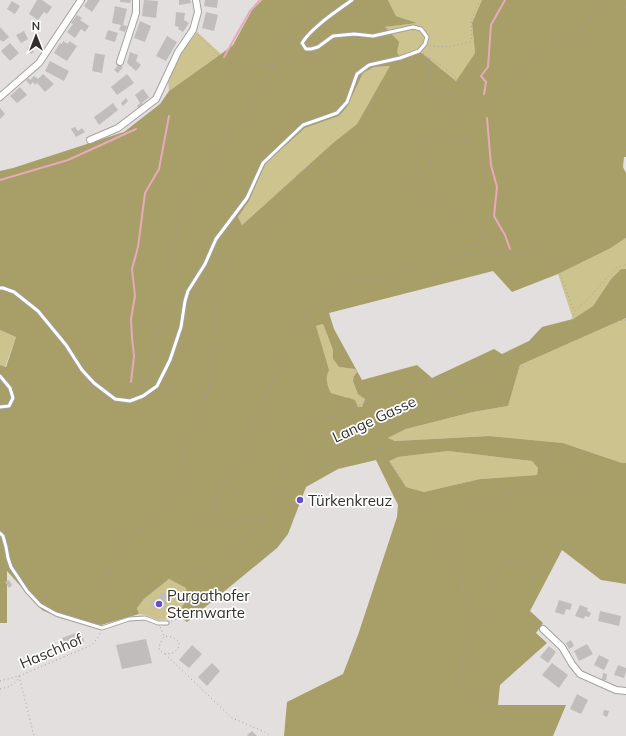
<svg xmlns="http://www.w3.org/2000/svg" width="626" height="736" viewBox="0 0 626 736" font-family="Mulish,sans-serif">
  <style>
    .green { fill: #ccc38e }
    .forest { fill: #a89e67; fill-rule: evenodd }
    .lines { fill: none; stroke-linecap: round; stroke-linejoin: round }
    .stream { stroke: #e7aabb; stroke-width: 2 }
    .building { fill: #c1bdbd }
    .lane-casing { stroke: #a4a1a0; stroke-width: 5 }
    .street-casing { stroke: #a4a1a0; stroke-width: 8 }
    .path { stroke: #a3a1a0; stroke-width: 1; stroke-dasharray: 1 3; stroke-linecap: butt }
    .lane { stroke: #fff; stroke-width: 3 }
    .street { stroke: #fff; stroke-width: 6 }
    .poi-dot { fill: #644fc8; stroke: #fff; stroke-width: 1.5 }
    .labels { text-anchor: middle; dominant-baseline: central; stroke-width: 3.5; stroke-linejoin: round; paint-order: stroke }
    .street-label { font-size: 15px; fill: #31302f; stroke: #fff }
    .poi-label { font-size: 15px; fill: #31302f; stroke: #fff; text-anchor: start }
  </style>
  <rect width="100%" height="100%" fill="#e2dfde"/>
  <!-- green -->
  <path class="green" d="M 388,0 L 482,0 L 472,23 L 475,53 L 456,81 L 439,67 L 400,58 L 385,27 L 416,23 L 396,16 Z
    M 197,32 L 221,54 L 169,91 L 168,78 L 180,54 Z
    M 391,66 L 357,124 L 333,143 L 242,225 L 238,217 L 249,201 L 266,163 L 305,128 L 339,116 L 347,107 L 363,73 L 374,67 Z
    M 626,238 L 626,269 L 621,269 L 611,279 L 593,306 L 573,319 L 558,274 L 609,249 Z
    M 626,318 L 626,463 L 622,463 L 563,443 L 489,436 L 395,441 L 388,438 L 406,429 L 473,412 L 508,406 L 520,365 Z
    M 323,324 L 333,350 L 333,359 L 339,367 L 355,369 L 357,372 L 354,376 L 365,399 L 362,407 L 358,407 L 346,397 L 337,396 L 331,393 L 327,383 L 327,374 L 316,326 Z
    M 0,330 L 16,337 L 5,367 L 0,365 Z
    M 448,451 L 532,461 L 538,468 L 537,475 L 480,479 L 424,492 L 406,487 L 388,460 L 398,457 Z
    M 169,579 L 186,588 L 187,599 L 177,615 L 173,619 L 158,620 L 145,615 L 139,614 L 137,608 L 144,599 Z"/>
  <!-- forest -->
  <path class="forest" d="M 262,0 L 388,0 L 396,16 L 417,23 L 385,27 L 399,42 L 397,52 L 400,58 L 419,51 L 456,81 L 475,53 L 472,23 L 482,0 L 626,0 L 626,157 L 624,157 L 623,167 L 626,173 L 626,238 L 609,249 L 558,274 L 512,292 L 493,271 L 329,313 L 334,329 L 362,380 L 417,365 L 432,378 L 494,349 L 502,354 L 529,341 L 542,327 L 573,319 L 593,306 L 611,279 L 621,269 L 626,269 L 626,318 L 520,365 L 508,406 L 473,412 L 406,429 L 388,438 L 395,441 L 489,436 L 563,443 L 622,463 L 626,463 L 626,584 L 601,580 L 562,550 L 530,611 L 543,623 L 536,633 L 547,643 L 500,685 L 498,705 L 566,705 L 553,736 L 284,736 L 287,702 L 343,674 L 358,635 L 397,517 L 398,505 L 376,460 L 338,469 L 306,487 L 288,534 L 277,548 L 187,622 L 177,615 L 187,599 L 186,588 L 169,579 L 144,599 L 137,608 L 139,614 L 101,625 L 63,619 L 42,610 L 7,571 L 7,623 L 0,623 L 0,365 L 6,367 L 16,337 L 0,330 L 0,171 L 13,168 L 124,132 L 160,104 L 169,91 L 221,54 L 233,45 L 252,10 ZM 390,66 L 357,124 L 333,143 L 242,225 L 238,217 L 249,201 L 266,163 L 305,128 L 339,116 L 347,107 L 363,73 L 374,67 ZM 323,324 L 333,350 L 333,359 L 339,367 L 355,369 L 357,372 L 354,376 L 353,381 L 358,394 L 365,399 L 362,407 L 358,407 L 355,400 C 347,397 339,396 331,393 C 327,385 325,378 329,370 L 316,326 ZM 448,451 L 532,461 L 538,468 L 537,475 L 480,479 L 424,492 L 406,487 L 389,461 L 398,457 Z"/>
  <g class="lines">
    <!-- stream -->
    <path class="stream" d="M 224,57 L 250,11 L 260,0
      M 484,94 L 486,82 L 481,76 L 488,67 L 491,25 L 505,0
      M 487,118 L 491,165 L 497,187 L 494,216 L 505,235 L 510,249
      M 0,180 L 68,160 L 136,129
      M 131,382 L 134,356 L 132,338 L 131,319 L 135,296 L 132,269 L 138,247 L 145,193 L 159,169 L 169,116"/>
  </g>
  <!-- building -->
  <path class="building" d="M 37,0 L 42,0 L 52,7 L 47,14 L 44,12 L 38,20 L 29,14 Z
    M 88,0 L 100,0 L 92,12 L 84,6 Z
    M 120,0 L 131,0 L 130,3 L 120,2 Z
    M 144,0 L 158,1 L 156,18 L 142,16 Z
    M 179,0 L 190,0 L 191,3 L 179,5 Z
    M 205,0 L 218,0 L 217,8 L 204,6 Z
    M 12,1 L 20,6 L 15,14 L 7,9 Z
    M 115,6 L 127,9 L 123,25 L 127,26 L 125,32 L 119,30 L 121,25 L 112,23 Z
    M 176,12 L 185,13 L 184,20 L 189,23 L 183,32 L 178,29 L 179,27 L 175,26 Z
    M 206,12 L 218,15 L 214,31 L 202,28 Z
    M 77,15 L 82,18 L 80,20 L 89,26 L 85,32 L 81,29 L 75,38 L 67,32 L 73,24 L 71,23 Z
    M 140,21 L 151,26 L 145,42 L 134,38 Z
    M 0,27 L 9,37 L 3,42 L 1,40 L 0,41 Z
    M 108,30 L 118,33 L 115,42 L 105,39 Z
    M 24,31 L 28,39 L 21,43 L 16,35 Z
    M 167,36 L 177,42 L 166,61 L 156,56 Z
    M 63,41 L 68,44 L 69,41 L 77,46 L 67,61 L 54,53 L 60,43 L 62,44 Z
    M 10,43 L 19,53 L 10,61 L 1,51 Z
    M 30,46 L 34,52 L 31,54 L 27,48 Z
    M 130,52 L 138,55 L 136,61 L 141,65 L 136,71 L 127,63 Z
    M 95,53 L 105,55 L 102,73 L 92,71 Z
    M 50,61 L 69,71 L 64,81 L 45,71 Z
    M 119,64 L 123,67 L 118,73 L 114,70 Z
    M 43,74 L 54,84 L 45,92 L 37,83 L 35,85 L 33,82 L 30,85 L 26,80 L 28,78 L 30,80 L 34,76 L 38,79 Z
    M 127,74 L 134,83 L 117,95 L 111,87 Z
    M 20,87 L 27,95 L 17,103 L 10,96 Z
    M 143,89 L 149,97 L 142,103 L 144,106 L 139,109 L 137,106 L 140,103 L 135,95 Z
    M 126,98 L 128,101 L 123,106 L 121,103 Z
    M 113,103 L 118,110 L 99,125 L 94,117 Z
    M 0,108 L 5,114 L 0,119 Z
    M 75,127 L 78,131 L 82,128 L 85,132 L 76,137 L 71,129 Z
    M 9,580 L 12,585 L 9,588 L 5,582 Z
    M 160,593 L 166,593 L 166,608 L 151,608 L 151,600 L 160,600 Z
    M 559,600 L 572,604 L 570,610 L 566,609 L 564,615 L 555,612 Z
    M 580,605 L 588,608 L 587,611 L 591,613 L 589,617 L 585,616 L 584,619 L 575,616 Z
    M 600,611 L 621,616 L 619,626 L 598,621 Z
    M 81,631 L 84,641 L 66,648 L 62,638 Z
    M 146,639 L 152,663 L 122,669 L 116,645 Z
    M 571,640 L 574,646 L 569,649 L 566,643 Z
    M 587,644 L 593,654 L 579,661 L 574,651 Z
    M 192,645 L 202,654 L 189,668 L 179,660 Z
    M 549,646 L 556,652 L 548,663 L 540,657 Z
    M 599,655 L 609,660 L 604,670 L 594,665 Z
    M 212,663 L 220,671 L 207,686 L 198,677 Z
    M 552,663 L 568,675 L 559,688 L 542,675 Z
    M 618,665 L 626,668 L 626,671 L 624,678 L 614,675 Z
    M 603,673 L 607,674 L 606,680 L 602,680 Z
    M 577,694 L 588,700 L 581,714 L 570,709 Z
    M 604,710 L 609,711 L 607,717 L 603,715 Z
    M 252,731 L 257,736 L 248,736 L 247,735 Z"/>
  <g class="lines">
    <defs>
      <path id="lane" d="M 0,288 L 3,288 L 14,292 L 38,311 L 66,345 L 82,370 L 94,383 L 115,399 L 130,401 L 143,396 L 157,386 L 170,360 L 181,327 L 185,301 L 188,291 L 205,264 L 216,239 L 247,198 L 263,163 L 303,125 L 337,113 L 347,102 L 357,74 L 369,65 L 400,58 L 419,51 L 425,44 L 427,37 L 421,29 L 413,27 L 373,36 L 354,34 L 333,36 L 318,47 L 311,49 L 306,49 L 302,43 C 312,27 337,11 352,0
        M 0,376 L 10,388 L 13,398 L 9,406 L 0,407
        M 0,533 L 3,536 L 6,547 L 8,558 L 11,567 L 27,591 L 40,605 L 56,614 L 102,628 L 129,619 L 145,618 L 158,623 L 167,623"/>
      <path id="street" d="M 120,62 L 136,13 L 136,0
        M 0,97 L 39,63 L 81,0
        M 90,140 L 118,128 L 156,99 L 178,52 L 193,30 L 198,12 L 196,0
        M 543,629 L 562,647 L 572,664 L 580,674 L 616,690 L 626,691"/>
    </defs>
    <!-- lane casing -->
    <use href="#lane" class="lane-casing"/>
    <!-- street casing -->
    <use href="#street" class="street-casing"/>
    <!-- path -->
    <path class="path" d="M 198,35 L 225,62 L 227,72 L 234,75 L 264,64 L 275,65 L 316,0
      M 430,45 C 443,49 457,45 470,42 L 472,37 L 471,21 L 480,0
      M 423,54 C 433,60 443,66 452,74 C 464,84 473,100 488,106 L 495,101 L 510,78 L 549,46 L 575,36 L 582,29 L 591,15 L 599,11 L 615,7 L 626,7
      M 429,58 L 428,80 L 431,89 L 435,94 L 452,112 L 472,137 L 471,140 L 459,141 L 438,137 L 416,141 L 416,149 L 430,159 L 431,167 L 421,171 L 408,179 L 420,192 L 497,246 L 499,251
      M 225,62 L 254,13 L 266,0
      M 432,89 L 462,96 L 472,95
      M 569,326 L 575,311 L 588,299 L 616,268 L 626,264
      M 510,356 L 524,368
      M 139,392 L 139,387 L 146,381 L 151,372 L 179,225 L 189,197 L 275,65 L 295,58 L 299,49
      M 355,438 L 363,454
      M 382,450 L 406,487 L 409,502 L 421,507 L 431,523 L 439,545 L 464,591
      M 307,479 L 345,460 L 382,450 L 477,443 L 509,445 L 532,448 L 571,462 L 586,476 L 585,481 C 568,485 549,485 531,487 C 520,489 509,495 499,498 C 488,502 472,507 464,516 C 451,533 465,597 469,618 L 471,621 L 475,620 L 480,611 L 499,564 L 507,562 L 528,566 L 534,576 L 528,607 L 527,615 L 532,622 L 537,625
      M 265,518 L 216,525 L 206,521 L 217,497 L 231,466 L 248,442 L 258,412 L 279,366 L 290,339 L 308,311 L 329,295 L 349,282 L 388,275 L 423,262 L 441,261 L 461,255 L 476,254 L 499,252 L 507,254 L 529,254 L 545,260 L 554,273 L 561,275 L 572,306 L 575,311
      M 130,615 L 141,600 L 163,581 L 171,578 L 191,577 L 200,572 L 243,541 L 265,518 L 277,489 L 285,462 L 294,443 L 313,426 L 350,410 L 407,383 L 445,376 L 473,376
      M 123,616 L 121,610 L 117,608 L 107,609 L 103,594 L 113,559 L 119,546 L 160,515 L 184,463 L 191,438 L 202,416 L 208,392 L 219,291 L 233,251 L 252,232 L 271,219 L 283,192 L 300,172 L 339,150 L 365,114 L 381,89 L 407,67 L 419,60 L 419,56
      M 171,621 L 195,613 L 273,548 L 283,536 L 290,519 L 299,495 L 313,468 L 329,451 L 366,432 L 420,410 L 473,376 L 547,336 L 569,326 L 593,322 L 626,320
      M 471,621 C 469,631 468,642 465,652 C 464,658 460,666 460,673 C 458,695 479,703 496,708
      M 160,627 L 164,636 L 173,637 L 179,642 L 178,649 L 173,653 L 165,654 L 159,650 L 160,644 L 164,636
      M 165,654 L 232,718 L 265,732 L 270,736
      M 19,676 L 34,736
      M 0,681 L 19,676 L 92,645 L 98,637 L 100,633
      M 0,689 C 9,687 13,686 19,678"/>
    <!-- lane -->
    <use href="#lane" class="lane"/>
    <!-- street -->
    <use href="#street" class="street"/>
  </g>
  <!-- markers -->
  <g class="poi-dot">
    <circle cx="300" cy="500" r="4"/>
    <circle cx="159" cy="604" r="4"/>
  </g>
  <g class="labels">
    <!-- street labels -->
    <g class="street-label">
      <text transform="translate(374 419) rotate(-25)">Lange Gasse</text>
      <text transform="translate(51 651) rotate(-23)">Haschhof</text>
    </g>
    <!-- poi labels -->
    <g class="poi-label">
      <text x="308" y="500">Türkenkreuz</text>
      <text x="167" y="595">Purgathofer<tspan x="167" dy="17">Sternwarte</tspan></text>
    </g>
  </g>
  <!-- north arrow -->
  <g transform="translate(36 36)" stroke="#ffffff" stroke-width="3" paint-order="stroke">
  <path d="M0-3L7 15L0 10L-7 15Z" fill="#31302f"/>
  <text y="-6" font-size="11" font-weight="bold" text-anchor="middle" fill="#31302f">N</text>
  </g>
</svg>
